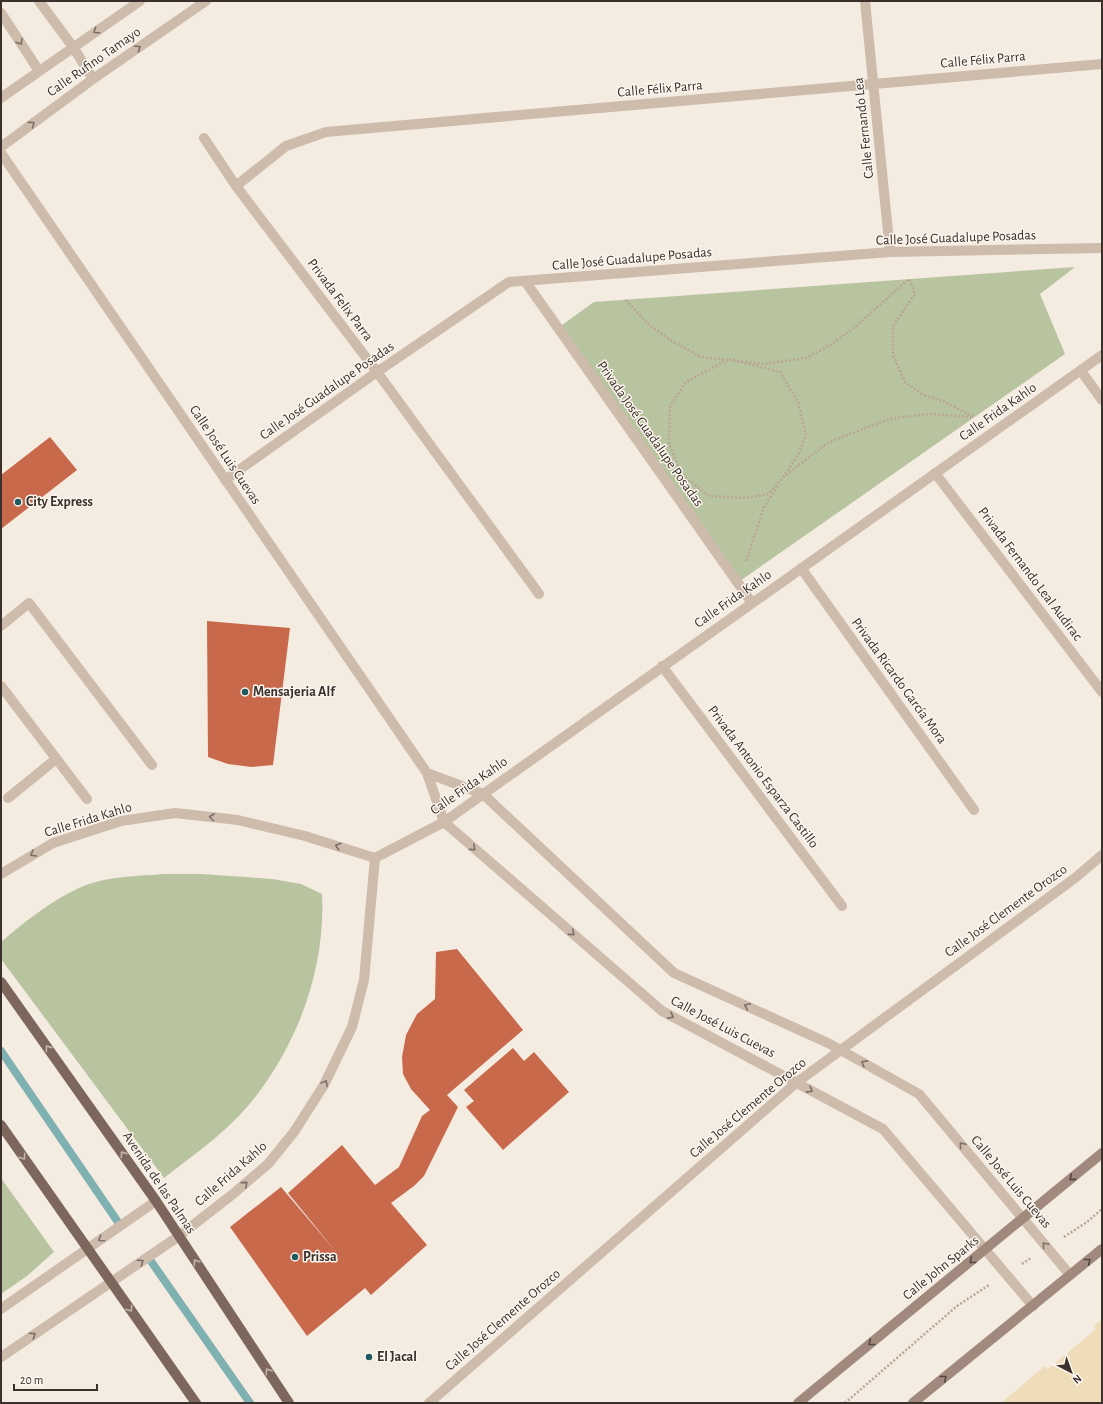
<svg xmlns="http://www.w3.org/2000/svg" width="1103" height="1404" viewBox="0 0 1103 1404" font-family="'Alegreya Sans',sans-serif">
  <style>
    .green { fill: #b8c4a0 }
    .sand { fill: #efdcb8 }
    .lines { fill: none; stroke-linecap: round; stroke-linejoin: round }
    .stream { stroke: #7fb0b2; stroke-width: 8 }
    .building { fill: #c8694b }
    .path { stroke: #b9a596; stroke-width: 2.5; stroke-dasharray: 2 2; stroke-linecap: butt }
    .service { stroke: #cdbbac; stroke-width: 10 }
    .minor { stroke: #cdbbac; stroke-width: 10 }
    .secondary { stroke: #a18a7d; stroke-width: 10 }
    .primary { stroke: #7d675c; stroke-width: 10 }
    .oneway { stroke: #7d6f65 }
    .oneway2 { stroke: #c2b5ac }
    .oneway3 { stroke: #544640 }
    .poi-dot { fill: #1f5a5e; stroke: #fbf5ee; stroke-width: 1.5 }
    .labels { text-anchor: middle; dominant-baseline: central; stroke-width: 3; stroke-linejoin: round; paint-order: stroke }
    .street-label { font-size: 14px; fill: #3b302b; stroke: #fbf5ee }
    .poi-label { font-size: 14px; font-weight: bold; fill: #3b302b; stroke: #fbf5ee; text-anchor: start }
  </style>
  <rect width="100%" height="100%" fill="#f4ebe1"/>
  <!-- green -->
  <path class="green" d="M 1075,267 L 1040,294 L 1065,354 L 737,583 L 558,328 L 594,302 Z
    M 166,874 L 201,874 L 272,879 L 301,884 L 322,894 C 326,970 296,1050 247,1107 C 223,1135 192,1156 164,1178 L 1,959 L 1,942 C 24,922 51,901 79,888 C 105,876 138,876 166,874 Z
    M 1,1178 L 54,1252 L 27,1276 L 1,1294 Z"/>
  <!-- sand -->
  <path class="sand" d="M 1102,1319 L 1102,1403 L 1001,1403 L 1045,1366 L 1048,1369 L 1096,1329 L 1094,1326 Z"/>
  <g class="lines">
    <!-- stream -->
    <path class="stream" d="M 1,1051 L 120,1225
      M 148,1257 L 250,1403"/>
  </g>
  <!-- building -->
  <path class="building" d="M 50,437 L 77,470 L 1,529 L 1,475 Z
    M 207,621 L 290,628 L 273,765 L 252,767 L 228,764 L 208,757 Z
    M 457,949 L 523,1030 L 447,1095 L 458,1107 L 424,1176 L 414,1186 L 391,1203 L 427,1245 L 371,1295 L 365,1288 L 307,1336 L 230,1227 L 281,1187 L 337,1253 L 288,1193 L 342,1145 L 375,1185 L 399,1167 L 422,1116 L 430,1110 L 411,1089 L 403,1074 L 402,1057 L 406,1035 L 417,1014 L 435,999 L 436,952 Z
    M 513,1048 L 524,1061 L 534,1052 L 569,1092 L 503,1150 L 466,1107 L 474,1101 L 464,1090 Z"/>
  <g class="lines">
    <!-- path -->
    <path class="path" d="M 626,300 L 650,326 L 672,341 L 701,357 L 764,364 L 806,358 L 832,344 L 856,326 L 909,279 L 915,294 L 893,326 L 893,355 L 905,382 L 923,395 L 943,401 L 974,417
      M 729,359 L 780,372 L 798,402 L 806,435 L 799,453 L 782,479 L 768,494 L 746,498 L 709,496 L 681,474 L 669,443 L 670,406 L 686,382 Z
      M 786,475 L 829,442 L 889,419 L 929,414 L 971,417
      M 746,561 L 764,507 L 778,485
      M 1064,1237 L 1087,1222 L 1102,1209
      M 1022,1264 L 1031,1258
      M 845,1403 L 957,1306 L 989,1285"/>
    <!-- service -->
    <path class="service" d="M 1,626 L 29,603 L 152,765
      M 1,686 L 87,799
      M 8,798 L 56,759"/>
    <!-- minor -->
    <path class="minor" d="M 39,1 L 73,47 L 93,79
      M 865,1 L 890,252
      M 1,13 L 39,71
      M 1,98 L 140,1
      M 204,138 L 236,186 L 377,372 L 539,594
      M 1,147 L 93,79 L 206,1
      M 1,153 L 427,773 L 444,822 L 662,1011 L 883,1129 L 1033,1306
      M 236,186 L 286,146 L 326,132 L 1102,64
      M 525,281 L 752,603
      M 1081,371 L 1102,400
      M 935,473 L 1102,692
      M 225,480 L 377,372 L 509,282 L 890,252 L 1102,248
      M 801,568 L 974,810
      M 662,666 L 842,906
      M 427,773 L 483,794 L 674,973 L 828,1043 L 919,1094 L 1070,1275
      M 1,874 L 53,843 L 121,821 L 175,813 L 238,820 L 305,836 L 375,858 L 444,822 L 1102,355
      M 1,1309 L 156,1201
      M 1,1357 L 179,1236 L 233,1194 L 268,1164 L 294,1132 L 324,1085 L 352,1027 L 364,980 L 375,858
      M 429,1403 L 796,1083 L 1075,878 L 1102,855"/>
    <!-- secondary -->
    <path class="secondary" d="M 798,1403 L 1102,1153
      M 913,1403 L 1102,1249"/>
    <!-- primary -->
    <path class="primary" d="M 1,982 L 156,1201 L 289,1403
      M 1,1125 L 196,1403"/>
  </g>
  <!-- one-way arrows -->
  <defs><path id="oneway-chevron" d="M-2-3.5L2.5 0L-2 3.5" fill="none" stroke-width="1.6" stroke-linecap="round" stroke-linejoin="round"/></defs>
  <g class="oneway">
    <use href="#oneway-chevron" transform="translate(96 31) rotate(145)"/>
    <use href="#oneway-chevron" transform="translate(20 42) rotate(57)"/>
    <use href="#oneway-chevron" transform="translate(138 48) rotate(-35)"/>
    <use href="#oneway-chevron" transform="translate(32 124) rotate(-37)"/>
    <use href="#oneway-chevron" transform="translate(212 817) rotate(-173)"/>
    <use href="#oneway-chevron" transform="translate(338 846) rotate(-162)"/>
    <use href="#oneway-chevron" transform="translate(473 848) rotate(41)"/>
    <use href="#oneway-chevron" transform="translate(33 854) rotate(149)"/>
    <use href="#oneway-chevron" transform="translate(572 933) rotate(41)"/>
    <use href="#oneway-chevron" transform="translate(747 1006) rotate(-155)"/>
    <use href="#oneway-chevron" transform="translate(671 1016) rotate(27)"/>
    <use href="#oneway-chevron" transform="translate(864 1063) rotate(-151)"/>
    <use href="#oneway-chevron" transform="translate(325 1083) rotate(-62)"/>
    <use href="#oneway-chevron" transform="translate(810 1090) rotate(28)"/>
    <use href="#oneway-chevron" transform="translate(962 1145) rotate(-130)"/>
    <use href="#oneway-chevron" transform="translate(245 1184) rotate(-41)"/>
    <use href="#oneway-chevron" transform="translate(101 1239) rotate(145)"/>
    <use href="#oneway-chevron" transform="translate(1045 1245) rotate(-130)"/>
    <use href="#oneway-chevron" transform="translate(141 1262) rotate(-34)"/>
    <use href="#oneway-chevron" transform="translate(33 1335) rotate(-34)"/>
  </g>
  <g class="oneway2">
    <use href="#oneway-chevron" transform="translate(48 1048) rotate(-125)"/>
    <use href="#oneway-chevron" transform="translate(123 1154) rotate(-125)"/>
    <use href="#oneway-chevron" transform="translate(23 1157) rotate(55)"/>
    <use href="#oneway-chevron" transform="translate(196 1262) rotate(-124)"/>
    <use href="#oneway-chevron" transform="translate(130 1309) rotate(55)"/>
    <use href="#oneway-chevron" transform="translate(268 1371) rotate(-124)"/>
  </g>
  <g class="oneway3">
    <use href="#oneway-chevron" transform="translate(1072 1178) rotate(140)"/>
    <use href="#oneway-chevron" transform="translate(972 1261) rotate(141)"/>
    <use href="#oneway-chevron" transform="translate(1088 1261) rotate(-39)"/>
    <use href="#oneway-chevron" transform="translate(871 1343) rotate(141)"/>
    <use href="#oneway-chevron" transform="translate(944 1378) rotate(-39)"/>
  </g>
  <!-- markers -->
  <g class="poi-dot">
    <circle cx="18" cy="502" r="4"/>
    <circle cx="245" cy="692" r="4"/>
    <circle cx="295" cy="1257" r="4"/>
    <circle cx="369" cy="1357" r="4"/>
  </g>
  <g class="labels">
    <!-- street labels -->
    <g class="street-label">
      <text transform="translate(983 60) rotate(-5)">Calle Félix Parra</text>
      <text transform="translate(94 62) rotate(-35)">Calle Rufino Tamayo</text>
      <text transform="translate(660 89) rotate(-5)">Calle Félix Parra</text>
      <text transform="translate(864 128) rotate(-96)">Calle Fernando Lea</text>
      <text transform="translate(956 238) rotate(-2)">Calle José Guadalupe Posadas</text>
      <text transform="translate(632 259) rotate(-5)">Calle José Guadalupe Posadas</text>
      <text transform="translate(340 300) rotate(53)">Privada Felix Parra</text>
      <text transform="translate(327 391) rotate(-35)">Calle José Guadalupe Posadas</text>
      <text transform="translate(998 412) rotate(-35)">Calle Frida Kahlo</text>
      <text transform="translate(650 434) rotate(55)">Privada José Guadalupe Posadas</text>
      <text transform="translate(225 455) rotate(56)">Calle José Luis Cuevas</text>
      <text transform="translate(1030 574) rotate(53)">Privada Fernando Leal Audirac</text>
      <text transform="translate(733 599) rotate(-35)">Calle Frida Kahlo</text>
      <text transform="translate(899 681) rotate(54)">Privada Ricardo García Mora</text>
      <text transform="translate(763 777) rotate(53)">Privada Antonio Esparza Castillo</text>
      <text transform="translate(469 786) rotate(-35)">Calle Frida Kahlo</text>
      <text transform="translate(88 820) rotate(-17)">Calle Frida Kahlo</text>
      <text transform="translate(1006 911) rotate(-36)">Calle José Clemente Orozco</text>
      <text transform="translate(723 1027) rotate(28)">Calle José Luis Cuevas</text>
      <text transform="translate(748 1108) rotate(-40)">Calle José Clemente Orozco</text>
      <text transform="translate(231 1174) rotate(-41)">Calle Frida Kahlo</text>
      <text transform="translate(1011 1182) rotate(50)">Calle José Luis Cuevas</text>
      <text transform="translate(159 1183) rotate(56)">Avenida de las Palmas</text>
      <text transform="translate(941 1268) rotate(-39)">Calle John Sparks</text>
      <text transform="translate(503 1320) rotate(-41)">Calle José Clemente Orozco</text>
    </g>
    <!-- poi labels -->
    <g class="poi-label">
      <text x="26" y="502">City Express</text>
      <text x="253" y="692">Mensajeria Alf</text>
      <text x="303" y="1257">Prissa</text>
      <text x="377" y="1357">El Jacal</text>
    </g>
  </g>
  <!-- border -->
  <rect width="1103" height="1404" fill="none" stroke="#3b302b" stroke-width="4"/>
  <!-- north arrow -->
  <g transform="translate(1071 1372) rotate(139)" stroke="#fbf5ee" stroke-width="3" paint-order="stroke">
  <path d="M0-3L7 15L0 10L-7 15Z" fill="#3b302b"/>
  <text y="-6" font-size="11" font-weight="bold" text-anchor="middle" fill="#3b302b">N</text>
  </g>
  <!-- scale -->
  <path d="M14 1384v6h83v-6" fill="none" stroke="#3b302b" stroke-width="2"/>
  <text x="20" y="1384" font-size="12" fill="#3b302b" stroke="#fbf5ee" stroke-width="3" paint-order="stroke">20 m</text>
</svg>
